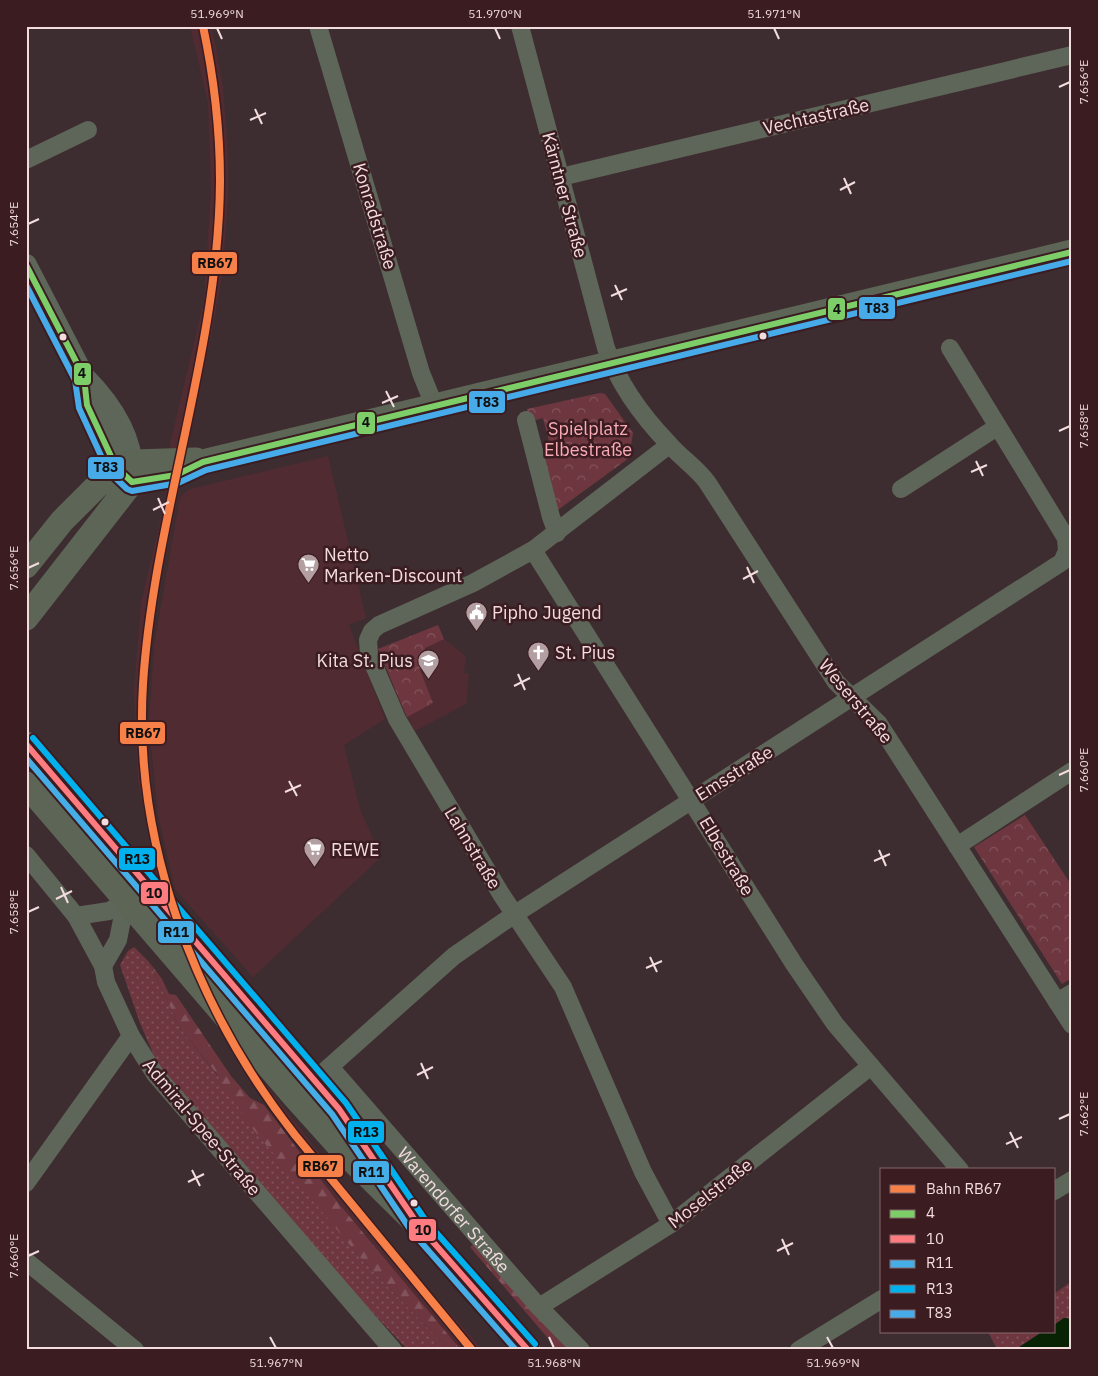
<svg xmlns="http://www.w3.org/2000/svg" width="1098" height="1376" viewBox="0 0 1098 1376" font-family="'IBM Plex Sans',sans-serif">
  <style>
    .built { fill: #502b32 }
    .grass { fill: url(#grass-dots) }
    .forest { fill: url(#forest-firs) }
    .park { fill: url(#park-crowns) }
    .water { fill: #072304 }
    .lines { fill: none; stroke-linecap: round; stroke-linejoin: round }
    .minor { stroke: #5e6559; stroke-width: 18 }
    .tertiary { stroke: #5e6559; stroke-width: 22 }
    .secondary { stroke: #5c6556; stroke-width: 25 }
    .bus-1-casing { stroke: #3a1c21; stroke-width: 10 }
    .bus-2-casing { stroke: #3a1c21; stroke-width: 10 }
    .bus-3-casing { stroke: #3a1c21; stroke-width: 10 }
    .bus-4-casing { stroke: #3a1c21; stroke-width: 10 }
    .bus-5-casing { stroke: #3a1c21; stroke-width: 10 }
    .bus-1 { stroke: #7dce69; stroke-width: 6 }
    .bus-2 { stroke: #fe7b7f; stroke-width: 6 }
    .bus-3 { stroke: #46aee7; stroke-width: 6 }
    .bus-4 { stroke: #00b1ee; stroke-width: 6 }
    .bus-5 { stroke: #47abe9; stroke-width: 6 }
    .rail-1-casing { stroke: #3a1c21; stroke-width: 11 }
    .rail-1 { stroke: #f78048; stroke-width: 8 }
    .ticks { fill: none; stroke: #f2dcde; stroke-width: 2 }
    .bus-dot { fill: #f2dcde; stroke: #3a1c21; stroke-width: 2 }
    .labels { text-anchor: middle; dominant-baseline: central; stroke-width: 5; stroke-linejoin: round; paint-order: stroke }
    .street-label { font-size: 18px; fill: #f2dcde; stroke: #3a1c21 }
    .park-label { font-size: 18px; fill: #f9abb6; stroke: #3a1c21 }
    .poi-label { font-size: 18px; fill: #f2dcde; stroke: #3a1c21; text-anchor: start }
    .line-badge { stroke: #3a1c21; stroke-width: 2 }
    .pale-badge-label { font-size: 14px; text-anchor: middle; font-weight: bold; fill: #111 }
    .neatline { fill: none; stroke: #f2dcde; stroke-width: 2 }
    .ticks-label { font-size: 12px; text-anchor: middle; fill: #f2dcde }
  </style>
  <defs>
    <pattern id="grass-dots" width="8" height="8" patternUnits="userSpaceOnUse" patternTransform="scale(1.25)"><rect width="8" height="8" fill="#6e3740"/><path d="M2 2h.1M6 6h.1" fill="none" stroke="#83535b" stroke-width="1.8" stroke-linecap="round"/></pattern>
    <pattern id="forest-firs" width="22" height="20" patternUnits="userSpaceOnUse" patternTransform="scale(1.25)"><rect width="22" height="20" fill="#6e3740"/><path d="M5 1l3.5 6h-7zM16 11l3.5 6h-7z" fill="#83535b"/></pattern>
    <pattern id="park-crowns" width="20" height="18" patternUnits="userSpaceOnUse" patternTransform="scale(1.25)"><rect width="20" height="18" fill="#6e3740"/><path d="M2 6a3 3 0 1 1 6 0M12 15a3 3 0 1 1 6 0" fill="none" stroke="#83535b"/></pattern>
  </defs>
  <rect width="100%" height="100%" fill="#3e2d30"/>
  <!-- built -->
  <path class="built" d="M 190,26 L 211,26 L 216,48 L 223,88 L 228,153 L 228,200 L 222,277 L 214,321 L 158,595 L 145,703 L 155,814 L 174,901 L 202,973 L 250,1064 L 401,1258 L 483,1350 L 461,1350 L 340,1205 L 282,1127 L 242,1064 L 215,1018 L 178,934 L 154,866 L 138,781 L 134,690 L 141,604 L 166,495 L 170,444 L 204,301 L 211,190 L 208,103 Z
    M 328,456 L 366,618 L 349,625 L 385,719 L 344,745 L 360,809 L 381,857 L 253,977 L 175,889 L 158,815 L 149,725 L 154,646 L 180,497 L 190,489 Z
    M 438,625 L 444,639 L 466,656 L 464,673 L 469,674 L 466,704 L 415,731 L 399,701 L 378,649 Z"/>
  <!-- grass -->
  <path class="grass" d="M 134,947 L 149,962 L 180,1028 L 364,1262 L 449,1350 L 408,1350 L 355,1294 L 158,1065 L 140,1023 L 120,965 L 128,951 Z
    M 1072,1281 L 1072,1319 L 1064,1318 L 1054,1325 L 1054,1294 Z
    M 988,1332 L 1042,1332 L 1015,1350 L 992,1350 L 996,1347 Z"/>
  <!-- forest -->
  <path class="forest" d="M 149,962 L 162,979 L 169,994 L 176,995 L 231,1076 L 250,1098 L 264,1105 L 340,1205 L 461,1350 L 449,1350 L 364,1262 L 252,1128 L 216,1073 L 180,1028 Z
    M 475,1243 L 568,1350 L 558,1350 L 470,1247 Z"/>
  <!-- park -->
  <path class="park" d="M 600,393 L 605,394 L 633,433 L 629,458 L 555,512 L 542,460 L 553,457 L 543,418 L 532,421 L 529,419 L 527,409 Z
    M 438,625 L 444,639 L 425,648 L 420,670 L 433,703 L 407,717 L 378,649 Z
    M 1025,815 L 1072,886 L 1072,978 L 1062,984 L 974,847 Z"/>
  <!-- water -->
  <path class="water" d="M 1064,1318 L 1072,1319 L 1072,1350 L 1015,1350 L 1042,1332 L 1054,1332 L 1054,1325 Z"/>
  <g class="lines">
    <!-- minor -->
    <g class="minor">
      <path d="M 318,26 L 421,373 L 434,405"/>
      <path d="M 520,26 L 606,348 C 619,385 642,416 669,444 C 681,458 696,467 707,482 L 836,682 L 879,724 L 1072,1025"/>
      <path d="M 26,160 L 88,130"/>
      <path d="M 561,177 L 1072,55"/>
      <path d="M 526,420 L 551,517 L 557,533"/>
      <path d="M 669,445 L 533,550 L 794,964 L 835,1024 L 960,1170"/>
      <path d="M 901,489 L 997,427"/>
      <path d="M 533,550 L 473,583 L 379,625 L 372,631 L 368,640 L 369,654 L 397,719 L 501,894 L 563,987 L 643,1172 L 671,1224"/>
      <path d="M 957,846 L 1072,771"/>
      <path d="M 26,855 L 76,916 L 103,966 L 106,982 L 131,1036 L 155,1074 L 393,1350"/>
      <path d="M 76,916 L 109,911 L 125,902"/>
      <path d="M 103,966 L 118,940 L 132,869"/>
      <path d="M 1057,1002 L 1072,993"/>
      <path id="s1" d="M 330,1067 L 539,1307 L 581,1350"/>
      <path d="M 307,1087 L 454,956 L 515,914 L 1062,562 L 1067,551 L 1066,538 L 950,348"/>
      <path d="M 26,1183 L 131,1036"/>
      <path d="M 1054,1191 L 1072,1180"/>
      <path d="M 26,1261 L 135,1350"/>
      <path d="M 539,1307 L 671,1224 L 871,1066"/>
      <path d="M 799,1350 L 882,1299"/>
    </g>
    <!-- tertiary -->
    <path class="tertiary" d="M 26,265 L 84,377 L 87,405 L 116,467 L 130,479
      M 84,377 C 112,405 135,440 132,481"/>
    <!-- secondary -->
    <path class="secondary" d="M 26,566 L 62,521 L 116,467 L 134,462 L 196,460
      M 26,618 L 132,482 L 176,475 L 203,462 L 1072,252
      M 26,744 L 339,1109 L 385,1177
      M 26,784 L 295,1097 L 347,1155 L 419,1226 L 528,1350"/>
    <defs>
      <path id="bus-1" d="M 26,265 L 84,377 L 87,405 L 116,467 L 132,482
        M 132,482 L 176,475 L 203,462 L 1072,252"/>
      <path id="bus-2" d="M 26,744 L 339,1109 L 419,1226 L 528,1350"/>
      <path id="bus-3" d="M 26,758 L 332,1114 L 412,1232 L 516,1350"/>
      <path id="bus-4" d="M 33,738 L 346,1103 L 426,1221 L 535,1344"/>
      <path id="bus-5" d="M 26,285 L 75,380 L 79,408 L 108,471 L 127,489 L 132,491 L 178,483 L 206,470 L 1072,261"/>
    </defs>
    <!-- bus-1 casing -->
    <use href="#bus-1" class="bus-1-casing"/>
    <!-- bus-2 casing -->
    <use href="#bus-2" class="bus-2-casing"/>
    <!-- bus-3 casing -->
    <use href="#bus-3" class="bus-3-casing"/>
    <!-- bus-4 casing -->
    <use href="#bus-4" class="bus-4-casing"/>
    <!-- bus-5 casing -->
    <use href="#bus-5" class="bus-5-casing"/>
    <!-- bus-1 -->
    <use href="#bus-1" class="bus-1"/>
    <!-- bus-2 -->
    <use href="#bus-2" class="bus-2"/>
    <!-- bus-3 -->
    <use href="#bus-3" class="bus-3"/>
    <!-- bus-4 -->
    <use href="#bus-4" class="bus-4"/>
    <!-- bus-5 -->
    <use href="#bus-5" class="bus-5"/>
    <defs>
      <path id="rail-1" d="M 203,26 C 214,78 220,128 220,181 C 219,351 154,515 143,684 C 133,845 197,1010 295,1135 L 472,1350"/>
    </defs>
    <!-- rail-1 casing -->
    <use href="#rail-1" class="rail-1-casing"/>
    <!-- rail-1 -->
    <use href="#rail-1" class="rail-1"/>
  </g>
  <!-- ticks -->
  <path class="ticks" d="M 217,28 L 222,39M 495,28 L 500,39M 774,28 L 779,39M 1059,87 L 1070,82M 255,109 L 262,124M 250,120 L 266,113M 844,178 L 851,194M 840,190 L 855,182M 28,224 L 39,219M 615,285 L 622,300M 611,296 L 627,289M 386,391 L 394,407M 382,403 L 398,396M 1059,431 L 1070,426M 976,461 L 983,476M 971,472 L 987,465M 158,498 L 165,514M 153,510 L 169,502M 747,567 L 754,583M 28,568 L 39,563M 743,579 L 758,571M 518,674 L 525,690M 514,686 L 530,678M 1059,775 L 1070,770M 289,781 L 297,796M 285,792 L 301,785M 879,850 L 886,866M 874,861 L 890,854M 61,887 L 68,903M 56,899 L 72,891M 28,912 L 39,907M 650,957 L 657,972M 646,968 L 662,961M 421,1063 L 428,1079M 417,1075 L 433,1067M 1059,1119 L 1070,1114M 1010,1132 L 1018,1148M 1006,1144 L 1022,1137M 192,1170 L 200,1186M 188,1182 L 204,1174M 782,1239 L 789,1255M 777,1251 L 793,1243M 28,1256 L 39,1251M 270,1337 L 276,1348M 549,1337 L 554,1348M 827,1337 L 833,1348"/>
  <!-- icons -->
  <defs>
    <symbol id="supermarket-pin" viewBox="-11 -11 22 30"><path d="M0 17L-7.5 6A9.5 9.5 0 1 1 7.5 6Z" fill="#b39fa1" stroke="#3a1c21"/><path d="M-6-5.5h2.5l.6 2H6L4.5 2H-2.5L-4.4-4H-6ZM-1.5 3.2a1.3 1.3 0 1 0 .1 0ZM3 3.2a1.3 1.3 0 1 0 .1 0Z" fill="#fff"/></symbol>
    <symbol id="civic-pin" viewBox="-11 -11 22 30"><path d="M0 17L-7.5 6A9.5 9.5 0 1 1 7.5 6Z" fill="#b39fa1" stroke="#3a1c21"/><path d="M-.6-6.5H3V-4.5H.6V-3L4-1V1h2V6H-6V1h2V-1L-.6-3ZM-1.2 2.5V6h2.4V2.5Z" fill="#fff"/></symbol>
    <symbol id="church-pin" viewBox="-11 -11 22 30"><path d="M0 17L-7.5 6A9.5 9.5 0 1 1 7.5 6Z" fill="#b39fa1" stroke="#3a1c21"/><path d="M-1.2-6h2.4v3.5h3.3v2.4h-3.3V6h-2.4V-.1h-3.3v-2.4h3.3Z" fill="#fff"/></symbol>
    <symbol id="school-pin" viewBox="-11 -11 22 30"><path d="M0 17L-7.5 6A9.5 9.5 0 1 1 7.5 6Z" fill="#b39fa1" stroke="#3a1c21"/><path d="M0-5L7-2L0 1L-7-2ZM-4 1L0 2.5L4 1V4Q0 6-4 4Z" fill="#fff"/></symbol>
  </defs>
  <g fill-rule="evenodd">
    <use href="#supermarket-pin" x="296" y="552" width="25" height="34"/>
    <use href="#civic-pin" x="464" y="600" width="25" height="34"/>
    <use href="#church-pin" x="526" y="640" width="25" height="34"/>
    <use href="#school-pin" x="416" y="648" width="25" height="34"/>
    <use href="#supermarket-pin" x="302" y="836" width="25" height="34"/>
  </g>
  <!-- markers -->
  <g class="bus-dot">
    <circle cx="763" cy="336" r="4.5"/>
    <circle cx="63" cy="337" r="4.5"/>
    <circle cx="105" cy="822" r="4.5"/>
    <circle cx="414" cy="1203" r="4.5"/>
  </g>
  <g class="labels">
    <!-- street labels -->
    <g class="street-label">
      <text transform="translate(816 116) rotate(-13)">Vechtastraße</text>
      <text transform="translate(565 195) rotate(75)">Kärntner Straße</text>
      <text transform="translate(375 216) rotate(73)">Konradstraße</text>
      <text transform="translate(856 701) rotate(50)">Weserstraße</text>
      <text transform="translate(734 773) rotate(-32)">Emsstraße</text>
      <text transform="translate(473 848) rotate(59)">Lahnstraße</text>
      <text transform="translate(727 856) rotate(59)">Elbestraße</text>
      <text transform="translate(202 1127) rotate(50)">Admiral-Spee-Straße</text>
      <text transform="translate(710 1193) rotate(-38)">Moselstraße</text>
      <text stroke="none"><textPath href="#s1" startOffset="189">Warendorfer Straße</textPath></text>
    </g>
    <!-- park labels -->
    <g class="park-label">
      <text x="588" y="428">Spielplatz<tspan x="588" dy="21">Elbestraße</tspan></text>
    </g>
    <!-- poi labels -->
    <g class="poi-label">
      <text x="324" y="554">Netto<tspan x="324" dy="21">Marken-Discount</tspan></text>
      <text x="492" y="612">Pipho Jugend</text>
      <text x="555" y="652">St. Pius</text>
      <text x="413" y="660" text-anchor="end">Kita St. Pius</text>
      <text x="331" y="849">REWE</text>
    </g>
  </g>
  <g class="line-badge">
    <rect x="191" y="251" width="47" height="24" rx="5" fill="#f78048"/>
    <rect x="858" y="296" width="38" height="24" rx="5" fill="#47abe9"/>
    <rect x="827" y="297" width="19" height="24" rx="5" fill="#7dce69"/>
    <rect x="73" y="362" width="19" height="24" rx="5" fill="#7dce69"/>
    <rect x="468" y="390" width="38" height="24" rx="5" fill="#47abe9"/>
    <rect x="356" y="411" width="20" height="24" rx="5" fill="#7dce69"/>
    <rect x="87" y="456" width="38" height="24" rx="5" fill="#47abe9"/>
    <rect x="119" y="721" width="47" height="24" rx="5" fill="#f78048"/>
    <rect x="118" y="847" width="38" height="24" rx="5" fill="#00b1ee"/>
    <rect x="140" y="881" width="29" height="24" rx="5" fill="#fe7b7f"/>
    <rect x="157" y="920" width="38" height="24" rx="5" fill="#46aee7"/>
    <rect x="347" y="1120" width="38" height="24" rx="5" fill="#00b1ee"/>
    <rect x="297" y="1154" width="47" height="24" rx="5" fill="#f78048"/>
    <rect x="352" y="1160" width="38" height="24" rx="5" fill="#46aee7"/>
    <rect x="408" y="1218" width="29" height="24" rx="5" fill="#fe7b7f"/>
  </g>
  <g class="pale-badge-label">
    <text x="215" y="268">RB67</text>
    <text x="877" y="313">T83</text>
    <text x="837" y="314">4</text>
    <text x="82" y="378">4</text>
    <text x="487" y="407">T83</text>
    <text x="366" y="427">4</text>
    <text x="106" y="472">T83</text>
    <text x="143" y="738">RB67</text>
    <text x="137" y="864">R13</text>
    <text x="154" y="898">10</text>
    <text x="176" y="937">R11</text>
    <text x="366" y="1137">R13</text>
    <text x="320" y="1171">RB67</text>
    <text x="371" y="1177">R11</text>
    <text x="423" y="1235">10</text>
  </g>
  <!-- border -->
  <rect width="1098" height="1376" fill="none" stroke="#3a1c21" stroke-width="55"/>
  <!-- legend -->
  <rect x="880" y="1168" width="175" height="165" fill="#3a1c21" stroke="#84696d"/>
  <rect x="890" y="1185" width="25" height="8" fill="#f78048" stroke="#84696d"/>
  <text x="926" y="1194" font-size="15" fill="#f2dcde">Bahn RB67</text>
  <rect x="890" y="1210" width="25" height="8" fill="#7dce69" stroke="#84696d"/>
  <text x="926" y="1218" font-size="15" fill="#f2dcde">4</text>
  <rect x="890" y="1235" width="25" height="8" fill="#fe7b7f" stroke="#84696d"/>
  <text x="926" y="1244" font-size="15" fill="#f2dcde">10</text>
  <rect x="890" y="1260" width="25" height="8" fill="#46aee7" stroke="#84696d"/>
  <text x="926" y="1268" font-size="15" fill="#f2dcde">R11</text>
  <rect x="890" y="1285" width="25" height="8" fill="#00b1ee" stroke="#84696d"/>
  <text x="926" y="1294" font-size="15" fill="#f2dcde">R13</text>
  <rect x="890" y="1310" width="25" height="8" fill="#47abe9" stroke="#84696d"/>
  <text x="926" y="1318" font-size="15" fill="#f2dcde">T83</text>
  <rect x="28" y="28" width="1042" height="1320" class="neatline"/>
  <g class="ticks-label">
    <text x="217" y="18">51.969°N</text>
    <text x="495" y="18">51.970°N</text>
    <text x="774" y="18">51.971°N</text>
    <text transform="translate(1084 82) rotate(-90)" y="4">7.656°E</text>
    <text transform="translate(14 224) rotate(-90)" y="4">7.654°E</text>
    <text transform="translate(1084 426) rotate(-90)" y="4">7.658°E</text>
    <text transform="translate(14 568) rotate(-90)" y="4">7.656°E</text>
    <text transform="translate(1084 770) rotate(-90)" y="4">7.660°E</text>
    <text transform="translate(14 912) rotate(-90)" y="4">7.658°E</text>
    <text transform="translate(1084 1114) rotate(-90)" y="4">7.662°E</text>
    <text transform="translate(14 1256) rotate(-90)" y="4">7.660°E</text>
    <text x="276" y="1367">51.967°N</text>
    <text x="554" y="1367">51.968°N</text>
    <text x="833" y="1367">51.969°N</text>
  </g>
</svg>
